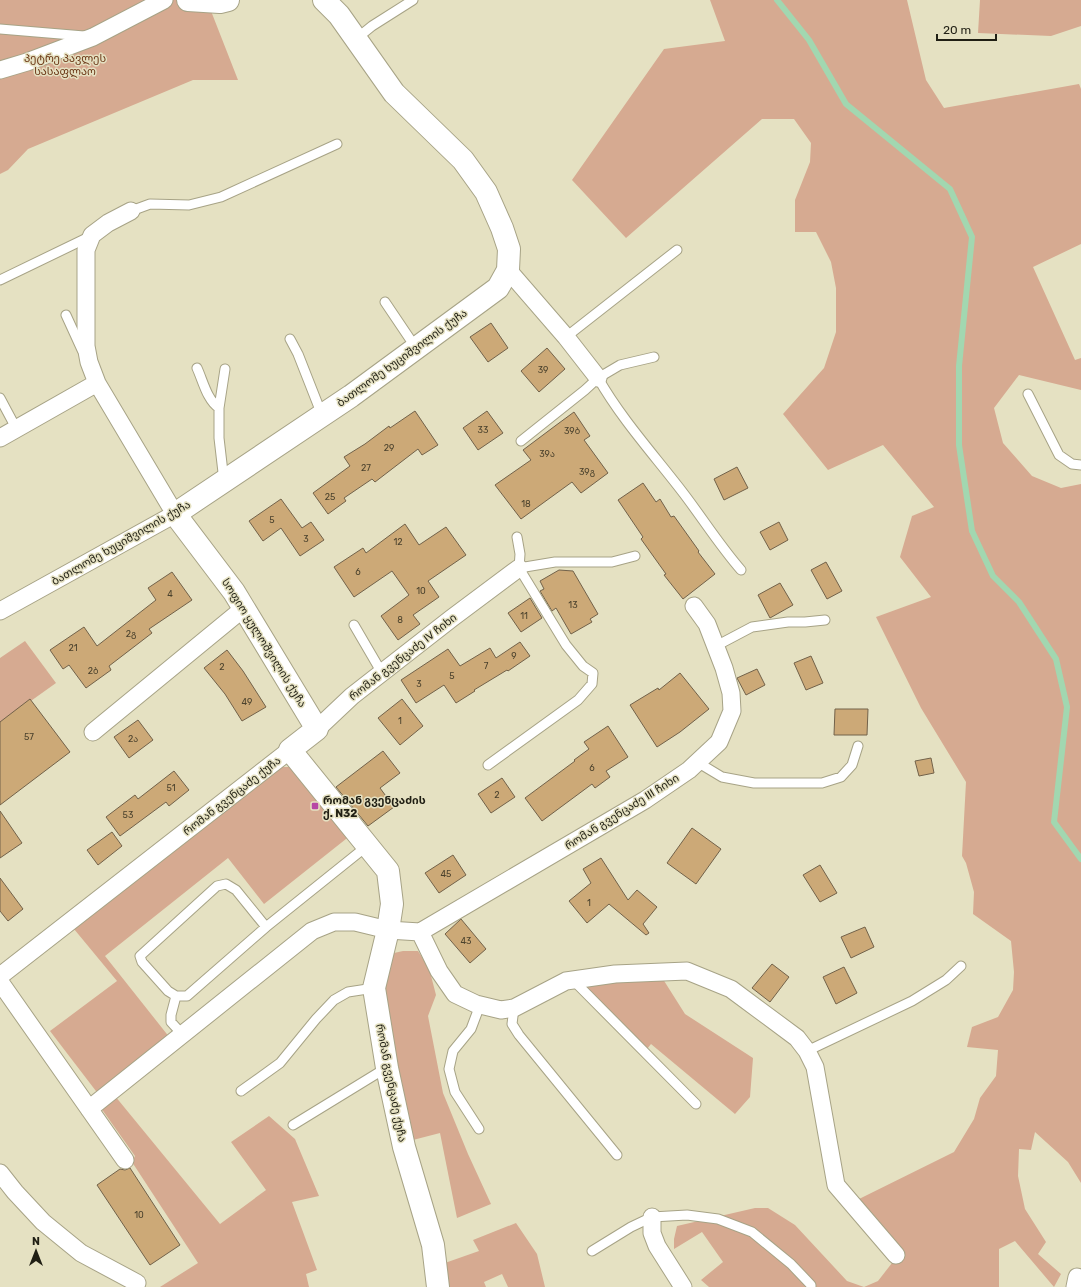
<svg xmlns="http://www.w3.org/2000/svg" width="1081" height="1287" viewBox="0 0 1081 1287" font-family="Rubik,'Noto Sans Georgian',sans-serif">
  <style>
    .green { fill: #d6aa91 }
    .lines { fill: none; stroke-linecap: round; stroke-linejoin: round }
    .stream { stroke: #a2d7b0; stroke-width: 6 }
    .building { fill: #cca977; stroke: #72624a }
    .service-casing { stroke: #a7a386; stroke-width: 11 }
    .minor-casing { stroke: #a7a386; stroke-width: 19 }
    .tertiary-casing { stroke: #a7a386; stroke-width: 24 }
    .service { stroke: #fff; stroke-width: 9 }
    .minor { stroke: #fff; stroke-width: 17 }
    .tertiary { stroke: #fff; stroke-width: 22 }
    .poi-dot { fill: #b748a5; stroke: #e5e1c2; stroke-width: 1.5 }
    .labels { text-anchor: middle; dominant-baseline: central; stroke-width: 3; stroke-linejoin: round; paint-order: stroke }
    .number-label { font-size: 9px; fill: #4b422d }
    .park-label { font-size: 11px; fill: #6c3817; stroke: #e5e1c2 }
    .street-label { font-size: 11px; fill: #201f14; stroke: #e5e1c2 }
    .poi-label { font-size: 11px; font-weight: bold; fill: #201f14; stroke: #e5e1c2; text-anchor: start }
  </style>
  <rect width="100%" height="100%" fill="#e5e1c2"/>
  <!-- green -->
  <path class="green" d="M 0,0 L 212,0 L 211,11 L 238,80 L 193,80 L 28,149 L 8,170 L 0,174 Z
    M 710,0 L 907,0 L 926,80 L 944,108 L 1079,84 L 1081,89 L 1081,244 L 1033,267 L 1075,360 L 1081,358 L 1081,390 L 1019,375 L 994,408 L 1003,443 L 1032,476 L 1061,488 L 1081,484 L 1081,1183 L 1068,1162 L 1035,1132 L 1031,1150 L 1019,1149 L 1018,1176 L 1025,1209 L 1046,1242 L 1038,1254 L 1061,1274 L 1054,1287 L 1015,1241 L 999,1249 L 999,1287 L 709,1287 L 701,1280 L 723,1262 L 702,1232 L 674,1249 L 674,1239 L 677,1226 L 755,1208 L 768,1208 L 795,1225 L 847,1281 L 864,1287 L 878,1281 L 892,1263 L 884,1247 L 855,1201 L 954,1152 L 974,1119 L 980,1098 L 996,1076 L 998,1050 L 967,1047 L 972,1027 L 998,1017 L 1013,990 L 1014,972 L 1011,941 L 973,914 L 974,892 L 966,863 L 962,856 L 966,782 L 921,708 L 876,617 L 931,597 L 900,557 L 912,516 L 934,507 L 883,445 L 828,470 L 783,414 L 824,368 L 836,332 L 836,288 L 831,262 L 816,232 L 795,232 L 795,200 L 810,162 L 811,143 L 794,119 L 762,119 L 626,238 L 572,180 L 664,49 L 725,41 Z
    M 980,0 L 1081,0 L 1081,26 L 1051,36 L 978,33 Z
    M 25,641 L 56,683 L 0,723 L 0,658 Z
    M 281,767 L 289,767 L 301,774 L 351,835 L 264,904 L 228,858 L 105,956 L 170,1038 L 99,1095 L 50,1031 L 117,981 L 74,929 Z
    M 403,951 L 418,951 L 429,968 L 436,995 L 428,1016 L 443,1093 L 468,1154 L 491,1204 L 457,1218 L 440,1133 L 409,1141 L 382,982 L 386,965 L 394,953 Z
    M 661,976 L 685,1014 L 753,1058 L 750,1097 L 735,1114 L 651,1044 L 647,1049 L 580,983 Z
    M 115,1096 L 220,1224 L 266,1190 L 231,1142 L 269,1116 L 295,1139 L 319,1196 L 292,1202 L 317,1270 L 306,1274 L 309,1287 L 160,1287 L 198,1263 L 132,1162 L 135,1156 L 101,1108 Z
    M 516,1223 L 537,1254 L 545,1287 L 508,1287 L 502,1274 L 484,1282 L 486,1287 L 444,1287 L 442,1264 L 479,1251 L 473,1240 Z"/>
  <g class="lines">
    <!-- stream -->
    <path class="stream" d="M 777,0 L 809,40 L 846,104 L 950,189 L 972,237 L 959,366 L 959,445 L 972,531 L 993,576 L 1019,602 L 1056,659 L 1067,707 L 1054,822 L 1081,859"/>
  </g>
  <!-- building -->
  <path class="building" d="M 491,323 L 508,348 L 488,362 L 470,337 Z
    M 547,348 L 565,369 L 539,392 L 521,371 Z
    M 415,411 L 438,445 L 422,455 L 418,449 L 375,482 L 372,479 L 344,498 L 346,501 L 328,514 L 313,493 L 350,466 L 344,457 L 365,444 L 389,426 L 390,428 Z
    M 487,411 L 503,433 L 478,450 L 463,428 Z
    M 574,412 L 590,436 L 584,440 L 608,473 L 581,493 L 572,482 L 521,519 L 495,485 L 531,460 L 523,450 L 555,426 Z
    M 737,467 L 748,488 L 724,500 L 714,479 Z
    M 643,483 L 656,502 L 660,499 L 671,517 L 674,516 L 699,551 L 698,552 L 715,574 L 683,599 L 664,575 L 666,574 L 641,539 L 643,537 L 618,500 Z
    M 281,499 L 302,528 L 311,522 L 324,540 L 300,556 L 281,528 L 263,541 L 249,521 Z
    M 779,522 L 788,540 L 770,550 L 760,532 Z
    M 405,524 L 419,545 L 446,527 L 466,555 L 428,581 L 439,597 L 413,615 L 420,624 L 398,640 L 381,616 L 409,595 L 392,571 L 354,597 L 334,567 L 363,548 L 366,553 Z
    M 826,562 L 842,591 L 827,599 L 811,570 Z
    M 559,570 L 573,571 L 598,614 L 590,619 L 592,622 L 571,634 L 556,608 L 552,611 L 540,591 L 544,589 L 540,581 Z
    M 172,572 L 192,600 L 149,629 L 152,633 L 109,666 L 111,670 L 86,688 L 69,665 L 63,669 L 50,650 L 84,627 L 97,646 L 156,600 L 148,588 Z
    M 780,583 L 793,605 L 770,618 L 758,595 Z
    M 530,598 L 542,618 L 521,632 L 508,613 Z
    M 520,642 L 530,656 L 508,671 L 507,670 L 474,690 L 475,691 L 456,703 L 444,685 L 416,703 L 401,680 L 448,649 L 460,666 L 490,648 L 496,658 Z
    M 227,650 L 243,671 L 266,707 L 242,721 L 225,694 L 204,668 Z
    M 811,656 L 823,683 L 806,690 L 794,663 Z
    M 757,669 L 765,685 L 746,695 L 737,678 Z
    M 680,673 L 709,709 L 680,732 L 657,747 L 630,705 L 658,688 L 659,690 Z
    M 30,699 L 70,752 L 0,805 L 0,722 Z
    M 402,699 L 423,726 L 400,745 L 378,718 Z
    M 835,709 L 868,709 L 867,735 L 834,735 Z
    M 138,720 L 153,740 L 129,758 L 114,737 Z
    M 608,726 L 628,757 L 606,771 L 610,777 L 595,788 L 592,784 L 542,821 L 525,798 L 575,761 L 574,760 L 589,749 L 584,742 Z
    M 383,751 L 400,773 L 380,788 L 394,807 L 368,826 L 336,787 Z
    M 931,758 L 934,773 L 919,776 L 915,761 Z
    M 174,771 L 189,790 L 169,806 L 166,802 L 120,836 L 106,817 L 135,795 L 138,799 Z
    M 502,778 L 515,797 L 491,813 L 478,794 Z
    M 0,811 L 22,843 L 0,858 Z
    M 692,828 L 721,849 L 696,884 L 667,863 Z
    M 112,832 L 122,846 L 98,865 L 87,850 Z
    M 453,855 L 466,875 L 439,893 L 425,873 Z
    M 601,858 L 628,900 L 637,890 L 657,907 L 643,924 L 649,933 L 646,935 L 609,904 L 587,923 L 569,901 L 591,883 L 583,869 Z
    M 820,865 L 837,893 L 820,902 L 803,875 Z
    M 0,878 L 23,909 L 8,921 L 0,911 Z
    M 461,919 L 486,949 L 470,963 L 445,934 Z
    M 865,927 L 874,947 L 851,958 L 841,937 Z
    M 772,964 L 789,977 L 770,1002 L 752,988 Z
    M 844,967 L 857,993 L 836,1004 L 823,977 Z
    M 130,1168 L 180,1245 L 150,1265 L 97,1185 L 120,1169 L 125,1170 Z"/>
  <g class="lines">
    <defs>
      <path id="service" d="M 0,29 L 84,36
        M 356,39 L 372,26 L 413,0
        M 131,211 L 150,204 L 189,205 L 221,197 L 337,144
        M 0,280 L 91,236
        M 385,302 L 416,348
        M 66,315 L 82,350
        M 566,337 L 677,250
        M 290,339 L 298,354 L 322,415
        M 197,368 C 203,381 207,400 219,408
        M 598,378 C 622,420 655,456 684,494 C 703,519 720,546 741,570
        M 1028,394 L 1059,455 L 1072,464 L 1081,465
        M 0,398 L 16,428
        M 521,441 L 585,390 L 598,378 L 620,365 L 654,357
        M 224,481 L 219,438 L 219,408 L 225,369
        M 519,568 L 555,562 L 612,562 L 635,556
        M 354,625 L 382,673
        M 716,646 L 752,627 L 788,622 L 805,622 L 825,620
        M 697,762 L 722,777 L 754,783 L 822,783 L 841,777 L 852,765 L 858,746
        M 488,765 L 578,700 L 592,684 L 593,673 L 583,666 L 566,645 L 519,568 L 520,554 L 517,537
        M 266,927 L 236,890 L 226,884 L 217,886 L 140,956 L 142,962 L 168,991 L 176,996 L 187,996 L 266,927 L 367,846
        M 573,980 L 696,1104
        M 176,996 L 171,1015 L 171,1022 L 182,1034
        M 514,1008 L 512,1024 L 519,1035 L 617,1155
        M 807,1051 L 912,1001 L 946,980 L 961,966
        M 241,1091 L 280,1063 L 316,1019 L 334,1000 L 348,992 L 374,988
        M 293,1125 L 386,1068
        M 479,1129 L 455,1092 L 449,1069 L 453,1051 L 471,1029 L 480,1005
        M 592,1251 L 631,1227 L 652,1217 L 687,1215 L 718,1219 L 752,1232 L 791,1264 L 811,1285 L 811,1287"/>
      <path id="minor" d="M 0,70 L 27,62 L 93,37 L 164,0
        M 508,270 L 566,337 L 598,378
        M 0,438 L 97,383
        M 0,611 L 175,514 L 97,383 L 89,362 L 86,346 L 86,250 L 92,235 L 108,223 L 131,211
        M 317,729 L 352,696 L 452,618 L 519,568
        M 93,732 L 244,608
        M 420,932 L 439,971 L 455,994 L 476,1004 L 501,1010 L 514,1008 L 566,981 L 615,974 L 687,971 L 731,989 L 797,1038 L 807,1051 L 815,1067 L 836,1185 L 896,1255
        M 0,976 L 290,750
        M 0,982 L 125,1160
        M 89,1109 L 312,931 L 334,922 L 355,922 L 388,930 L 420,932 L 645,800 L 689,770 L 719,742 L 732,711 L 731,693 L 724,668 L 707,624 L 694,606
        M 0,1173 L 15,1192 L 43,1222 L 81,1253 L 137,1283
        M 652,1217 L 652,1233 L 657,1246 L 683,1287
        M 1075,1287 L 1077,1277"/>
      <path id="tertiary" d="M 188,0 L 220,2 L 228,0
        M 324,0 L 339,15 L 394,93 L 463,160 L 486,192 L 502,228 L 509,249 L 508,270 L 498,288 L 351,396 L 175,514 L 234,592 L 317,729 L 290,750 L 388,871 L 392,904 L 388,930 L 374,988 L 387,1068 L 404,1147 L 433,1245 L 438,1287"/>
    </defs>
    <!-- service casing -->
    <use href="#service" class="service-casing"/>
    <!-- minor casing -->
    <use href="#minor" class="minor-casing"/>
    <!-- tertiary casing -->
    <use href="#tertiary" class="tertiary-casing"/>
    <!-- service -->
    <use href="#service" class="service"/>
    <!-- minor -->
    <use href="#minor" class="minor"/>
    <!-- tertiary -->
    <use href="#tertiary" class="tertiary"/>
  </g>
  <!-- markers -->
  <rect class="poi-dot" x="311" y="802" width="8" height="8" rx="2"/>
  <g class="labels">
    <!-- number labels -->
    <g class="number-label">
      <text x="543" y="370">39</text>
      <text x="483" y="430">33</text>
      <text x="572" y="431">39ბ</text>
      <text x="389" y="448">29</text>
      <text x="547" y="454">39ა</text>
      <text x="366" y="468">27</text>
      <text x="587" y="472">39გ</text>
      <text x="330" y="497">25</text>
      <text x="526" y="504">18</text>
      <text x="272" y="520">5</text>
      <text x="306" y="539">3</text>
      <text x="398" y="542">12</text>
      <text x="358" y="572">6</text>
      <text x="421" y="591">10</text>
      <text x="170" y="594">4</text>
      <text x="573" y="605">13</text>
      <text x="524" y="616">11</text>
      <text x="400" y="620">8</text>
      <text x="131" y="634">2გ</text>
      <text x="73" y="648">21</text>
      <text x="514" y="656">9</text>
      <text x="486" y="666">7</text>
      <text x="222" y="667">2</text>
      <text x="93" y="671">2ბ</text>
      <text x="452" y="676">5</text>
      <text x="419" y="684">3</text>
      <text x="247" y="702">49</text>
      <text x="400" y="721">1</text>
      <text x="29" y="737">57</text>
      <text x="133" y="739">2ა</text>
      <text x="592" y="768">6</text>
      <text x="171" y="788">51</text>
      <text x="497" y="795">2</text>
      <text x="128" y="815">53</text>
      <text x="446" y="874">45</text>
      <text x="589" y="903">1</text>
      <text x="466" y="941">43</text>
      <text x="139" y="1215">10</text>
    </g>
    <!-- park labels -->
    <g class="park-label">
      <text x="65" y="58">პეტრე პავლეს<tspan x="65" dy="13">სასაფლაო</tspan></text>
    </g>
    <!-- street labels -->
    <g class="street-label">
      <text transform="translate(402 358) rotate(-36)">ბათლომე ხუციშვილის ქუჩა</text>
      <text transform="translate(121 543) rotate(-30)">ბათლომე ხუციშვილის ქუჩა</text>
      <text transform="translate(264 643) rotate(58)">სოფიო ყულოშვილის ქუჩა</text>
      <text transform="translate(403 657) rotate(-38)">რომან გვენცაძე IV ჩიხი</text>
      <text transform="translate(232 796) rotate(-38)">რომან გვენცაძე ქუჩა</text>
      <text transform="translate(622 812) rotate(-32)">რომან გვენცაძე III ჩიხი</text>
      <text transform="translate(391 1083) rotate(79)">რომან გვენცაძე ქუჩა</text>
    </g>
    <!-- poi labels -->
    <g class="poi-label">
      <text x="323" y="800">რომან გვენცაძის<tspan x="323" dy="13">ქ. N32</tspan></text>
    </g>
  </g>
  <!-- north arrow -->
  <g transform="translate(36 1251)" stroke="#e5e1c2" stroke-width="3" paint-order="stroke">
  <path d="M0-3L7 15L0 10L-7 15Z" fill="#201f14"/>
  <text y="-6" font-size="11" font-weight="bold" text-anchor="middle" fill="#201f14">N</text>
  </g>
  <!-- scale -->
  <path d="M937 34v6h59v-6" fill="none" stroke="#201f14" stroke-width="2"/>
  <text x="943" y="34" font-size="12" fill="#201f14" stroke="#e5e1c2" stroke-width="3" paint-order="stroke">20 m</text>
</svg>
